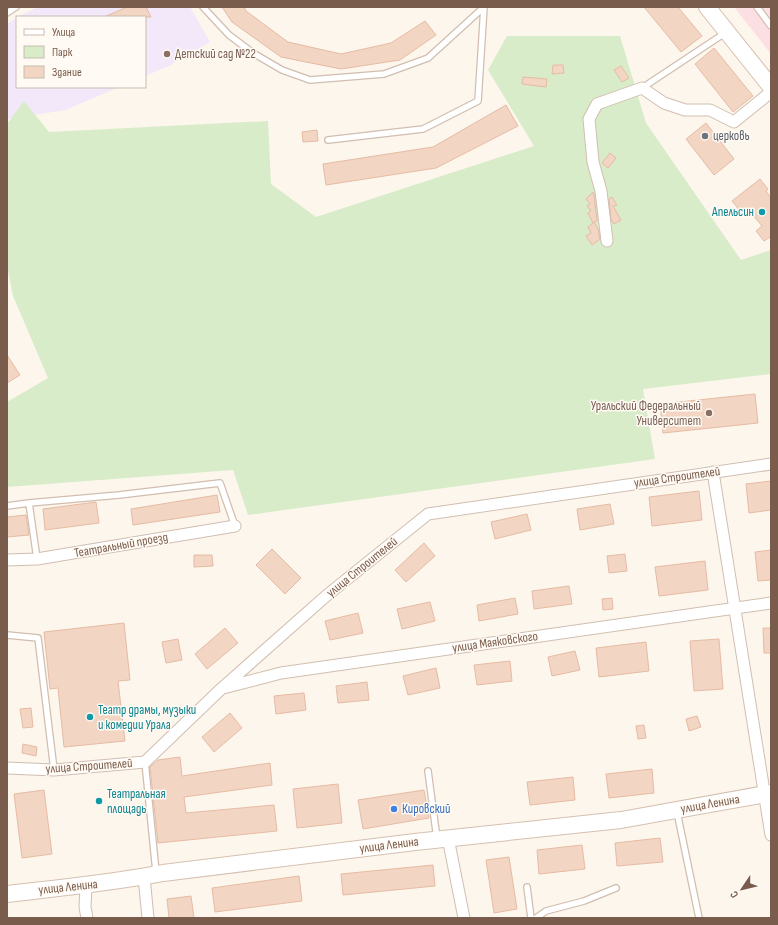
<svg xmlns="http://www.w3.org/2000/svg" width="778" height="925" viewBox="0 0 778 925" font-family="'Sofia Sans Condensed',sans-serif">
  <style>
    .education { fill: #f3e8fa }
    .medical { fill: #fbdfe3 }
    .green { fill: #d8ecc9 }
    .building { fill: #f3d5c3; stroke: #e6bba3 }
    .lines { fill: none; stroke-linecap: round; stroke-linejoin: round }
    .lane-casing { stroke: #d1beb0; stroke-width: 8 }
    .street-casing { stroke: #d1beb0; stroke-width: 13 }
    .secondary-casing { stroke: #d6c0b0; stroke-width: 18 }
    .lane { stroke: #fff; stroke-width: 5.5 }
    .street { stroke: #fff; stroke-width: 11 }
    .secondary { stroke: #fff; stroke-width: 16 }
    .education-dot { fill: #8d6e63; stroke: #fffaf3; stroke-width: 1.5 }
    .worship-dot { fill: #6b7280; stroke: #fffaf3; stroke-width: 1.5 }
    .culture-dot { fill: #0f9aa8; stroke: #fffaf3; stroke-width: 1.5 }
    .shop-dot { fill: #3f7fe0; stroke: #fffaf3; stroke-width: 1.5 }
    .labels { text-anchor: middle; dominant-baseline: central; stroke-width: 3; stroke-linejoin: round; paint-order: stroke }
    .education-label { font-size: 13px; fill: #785e54; stroke: #fffaf3; text-anchor: start }
    .worship-label { font-size: 13px; fill: #5b616d; stroke: #fffaf3; text-anchor: start }
    .culture-label { font-size: 13px; fill: #0d838f; stroke: #fffaf3; text-anchor: start }
    .street-label { font-size: 13px; fill: #7a5c4d; stroke: #fffaf3 }
    .shop-label { font-size: 13px; fill: #366cbe; stroke: #fffaf3; text-anchor: start }
  </style>
  <rect width="100%" height="100%" fill="#fdf6ec"/>
  <!-- education -->
  <path class="education" d="M 38,7 L 190,7 L 210,42 L 169,66 L 145,76 L 145,17 L 17,17 L 17,87 L 119,87 L 66,110 L 7,119 L 7,24 L 19,16 Z"/>
  <!-- medical -->
  <path class="medical" d="M 734,7 L 771,7 L 771,54 Z"/>
  <!-- green -->
  <path class="green" d="M 507,36 L 620,36 L 646,123 L 741,260 L 771,250 L 771,374 L 643,389 L 655,459 L 248,515 L 233,470 L 7,487 L 7,402 L 48,378 L 13,296 L 7,266 L 7,124 L 24,101 L 49,132 L 268,121 L 271,184 L 316,217 L 534,146 L 488,70 Z"/>
  <!-- building -->
  <path class="building" d="M 127,7 L 146,7 L 151,17 L 104,17 Z
    M 222,7 L 244,7 L 246,11 L 288,42 L 341,54 L 391,43 L 425,21 L 436,35 L 400,60 L 341,69 L 281,57 L 232,22 Z
    M 644,7 L 678,7 L 702,36 L 681,52 Z
    M 714,48 L 753,96 L 733,112 L 695,64 Z
    M 553,65 L 563,65 L 564,73 L 552,74 Z
    M 621,66 L 629,78 L 622,82 L 614,70 Z
    M 523,77 L 547,79 L 546,87 L 522,84 Z
    M 506,105 L 518,126 L 436,168 L 326,185 L 323,164 L 433,147 Z
    M 706,123 L 734,159 L 714,175 L 686,139 Z
    M 317,130 L 318,141 L 303,142 L 302,132 Z
    M 610,153 L 616,158 L 608,168 L 602,163 Z
    M 760,179 L 768,189 L 766,191 L 771,198 L 771,239 L 770,237 L 764,241 L 756,231 L 762,226 L 747,208 L 741,212 L 732,201 Z
    M 593,192 L 594,195 L 597,221 L 594,222 L 598,229 L 600,239 L 592,245 L 586,236 L 591,233 L 588,227 L 593,223 L 588,213 L 591,211 L 587,206 L 590,204 L 586,199 Z
    M 612,197 L 617,205 L 613,206 L 621,220 L 614,224 L 611,219 L 609,199 Z
    M 7,355 L 20,375 L 7,383 Z
    M 755,394 L 758,423 L 663,433 L 660,404 Z
    M 771,481 L 771,510 L 749,513 L 746,484 Z
    M 699,491 L 702,520 L 652,526 L 649,497 Z
    M 217,495 L 220,512 L 133,525 L 131,509 Z
    M 96,502 L 99,523 L 45,530 L 43,509 Z
    M 610,504 L 614,524 L 580,530 L 577,509 Z
    M 527,514 L 531,530 L 495,539 L 491,522 Z
    M 26,515 L 29,535 L 7,537 L 7,517 Z
    M 424,543 L 435,556 L 406,582 L 395,570 Z
    M 272,549 L 301,578 L 285,594 L 256,565 Z
    M 771,550 L 771,580 L 758,581 L 755,552 Z
    M 625,554 L 627,571 L 609,573 L 607,556 Z
    M 194,555 L 212,555 L 213,566 L 194,567 Z
    M 705,561 L 708,590 L 659,596 L 655,567 Z
    M 569,586 L 572,604 L 534,609 L 532,591 Z
    M 515,598 L 518,614 L 479,621 L 477,605 Z
    M 612,598 L 613,609 L 603,610 L 602,599 Z
    M 430,602 L 435,621 L 402,629 L 397,609 Z
    M 358,613 L 363,633 L 330,640 L 325,621 Z
    M 124,623 L 130,680 L 118,681 L 125,741 L 64,747 L 58,688 L 50,689 L 44,632 Z
    M 225,628 L 238,643 L 207,669 L 195,654 Z
    M 763,628 L 771,628 L 771,653 L 764,653 Z
    M 178,639 L 182,660 L 166,663 L 162,642 Z
    M 719,639 L 723,689 L 694,691 L 690,641 Z
    M 646,642 L 649,671 L 599,677 L 596,648 Z
    M 575,651 L 580,670 L 552,676 L 548,657 Z
    M 510,661 L 512,681 L 477,685 L 474,665 Z
    M 436,668 L 440,688 L 408,695 L 403,676 Z
    M 367,682 L 369,700 L 338,703 L 336,686 Z
    M 304,693 L 306,710 L 276,714 L 274,696 Z
    M 31,708 L 33,727 L 23,728 L 20,709 Z
    M 230,713 L 242,728 L 214,752 L 202,737 Z
    M 697,716 L 701,727 L 689,731 L 686,719 Z
    M 644,725 L 646,738 L 638,739 L 636,726 Z
    M 23,744 L 37,747 L 36,756 L 22,753 Z
    M 180,757 L 182,776 L 270,763 L 272,785 L 184,797 L 186,813 L 274,805 L 277,831 L 158,843 L 150,767 L 158,760 Z
    M 652,769 L 654,793 L 609,798 L 606,774 Z
    M 573,777 L 575,800 L 530,805 L 527,782 Z
    M 338,784 L 342,823 L 297,828 L 293,789 Z
    M 44,790 L 52,854 L 22,858 L 14,794 Z
    M 424,790 L 429,818 L 363,829 L 358,800 Z
    M 660,838 L 663,862 L 617,866 L 615,843 Z
    M 582,845 L 585,869 L 539,874 L 537,850 Z
    M 509,857 L 517,909 L 494,913 L 486,860 Z
    M 433,865 L 435,886 L 343,895 L 341,874 Z
    M 299,876 L 302,901 L 215,912 L 212,888 Z
    M 191,896 L 194,918 L 169,918 L 167,899 Z"/>
  <g class="lines">
    <defs>
      <path id="lane" d="M 203,7 L 229,35 L 253,53 L 282,70 L 310,80 L 384,74 L 428,58 L 484,7
        M 757,7 L 771,26
        M 7,13 L 16,7
        M 642,88 L 725,33
        M 328,140 L 423,129 L 478,101 L 484,7
        M 29,503 L 37,559
        M 7,506 L 29,503 L 119,495 L 220,483 L 235,526
        M 7,635 L 38,638 L 54,770
        M 145,762 L 156,872
        M 428,771 L 437,839
        M 677,812 L 699,918
        M 527,887 L 531,918
        M 536,918 L 546,911 L 584,901 L 616,888"/>
      <path id="street" d="M 607,241 L 601,191 L 593,162 L 589,119 L 597,104 L 642,88 L 664,103 L 685,110 L 710,110 L 734,122 L 771,92
        M 713,472 L 771,835
        M 7,560 L 37,559 L 235,526
        M 223,688 L 281,673 L 771,603
        M 7,768 L 54,770 L 145,762 L 221,689 L 326,596 L 428,514 L 771,464
        M 448,838 L 464,918
        M 144,877 L 148,918
        M 86,886 L 85,907 L 87,918"/>
      <path id="secondary" d="M 707,7 L 771,87
        M 7,894 C 59,888 111,883 163,873 L 415,842 L 621,820 L 771,793"/>
    </defs>
    <!-- lane casing -->
    <use href="#lane" class="lane-casing"/>
    <!-- street casing -->
    <use href="#street" class="street-casing"/>
    <!-- secondary casing -->
    <use href="#secondary" class="secondary-casing"/>
    <!-- lane -->
    <use href="#lane" class="lane"/>
    <!-- street -->
    <use href="#street" class="street"/>
    <!-- secondary -->
    <use href="#secondary" class="secondary"/>
  </g>
  <!-- markers -->
  <g class="education-dot">
    <circle cx="167" cy="54" r="4"/>
    <circle cx="709" cy="413" r="4"/>
  </g>
  <circle class="worship-dot" cx="705" cy="136" r="4"/>
  <g class="culture-dot">
    <circle cx="762" cy="212" r="4"/>
    <circle cx="90" cy="717" r="4"/>
    <circle cx="99" cy="801" r="4"/>
  </g>
  <circle class="shop-dot" cx="394" cy="809" r="4"/>
  <g class="labels">
    <!-- education labels -->
    <g class="education-label">
      <text x="175" y="54">Детский сад №22</text>
      <text x="701" y="406" text-anchor="end">Уральский Федеральный<tspan x="701" dy="15">Университет</tspan></text>
    </g>
    <!-- worship labels -->
    <g class="worship-label">
      <text x="713" y="136">церковь</text>
    </g>
    <!-- culture labels -->
    <g class="culture-label">
      <text x="754" y="212" text-anchor="end">Апельсин</text>
      <text x="98" y="710">Театр драмы, музыки<tspan x="98" dy="15">и комедии Урала</tspan></text>
      <text x="107" y="794">Театральная<tspan x="107" dy="15">площадь</tspan></text>
    </g>
    <!-- street labels -->
    <g class="street-label">
      <text transform="translate(677 477) rotate(-8)">улица Строителей</text>
      <text transform="translate(121 545) rotate(-10)">Театральный проезд</text>
      <text transform="translate(362 567) rotate(-39)">улица Строителей</text>
      <text transform="translate(495 642) rotate(-8)">улица Маяковского</text>
      <text transform="translate(89 766) rotate(-4)">улица Строителей</text>
      <text transform="translate(710 804) rotate(-10)">улица Ленина</text>
      <text transform="translate(389 845) rotate(-7)">улица Ленина</text>
      <text transform="translate(68 887) rotate(-6)">улица Ленина</text>
    </g>
    <!-- shop labels -->
    <g class="shop-label">
      <text x="402" y="809">Кировский</text>
    </g>
  </g>
  <!-- border -->
  <rect width="778" height="925" fill="none" stroke="#7a5c4d" stroke-width="16"/>
  <!-- legend -->
  <rect x="16" y="16" width="130" height="72" fill="#fffaf3" stroke="#cabbb1"/>
  <rect x="24" y="29" width="20" height="6" fill="#ffffff" stroke="#cabbb1"/>
  <text x="52" y="36" font-size="12" fill="#7a5c4d">Улица</text>
  <rect x="24" y="46" width="20" height="12" fill="#d8ecc9" stroke="#cabbb1"/>
  <text x="52" y="56" font-size="12" fill="#7a5c4d">Парк</text>
  <rect x="24" y="66" width="20" height="12" fill="#f3d5c3" stroke="#cabbb1"/>
  <text x="52" y="76" font-size="12" fill="#7a5c4d">Здание</text>
  <!-- north arrow -->
  <g transform="translate(742 889) rotate(235)" stroke="#fffaf3" stroke-width="3" paint-order="stroke">
  <path d="M0-3L7 15L0 10L-7 15Z" fill="#7a5c4d"/>
  <text y="-6" font-size="11" font-weight="bold" text-anchor="middle" fill="#7a5c4d">С</text>
  </g>
</svg>
